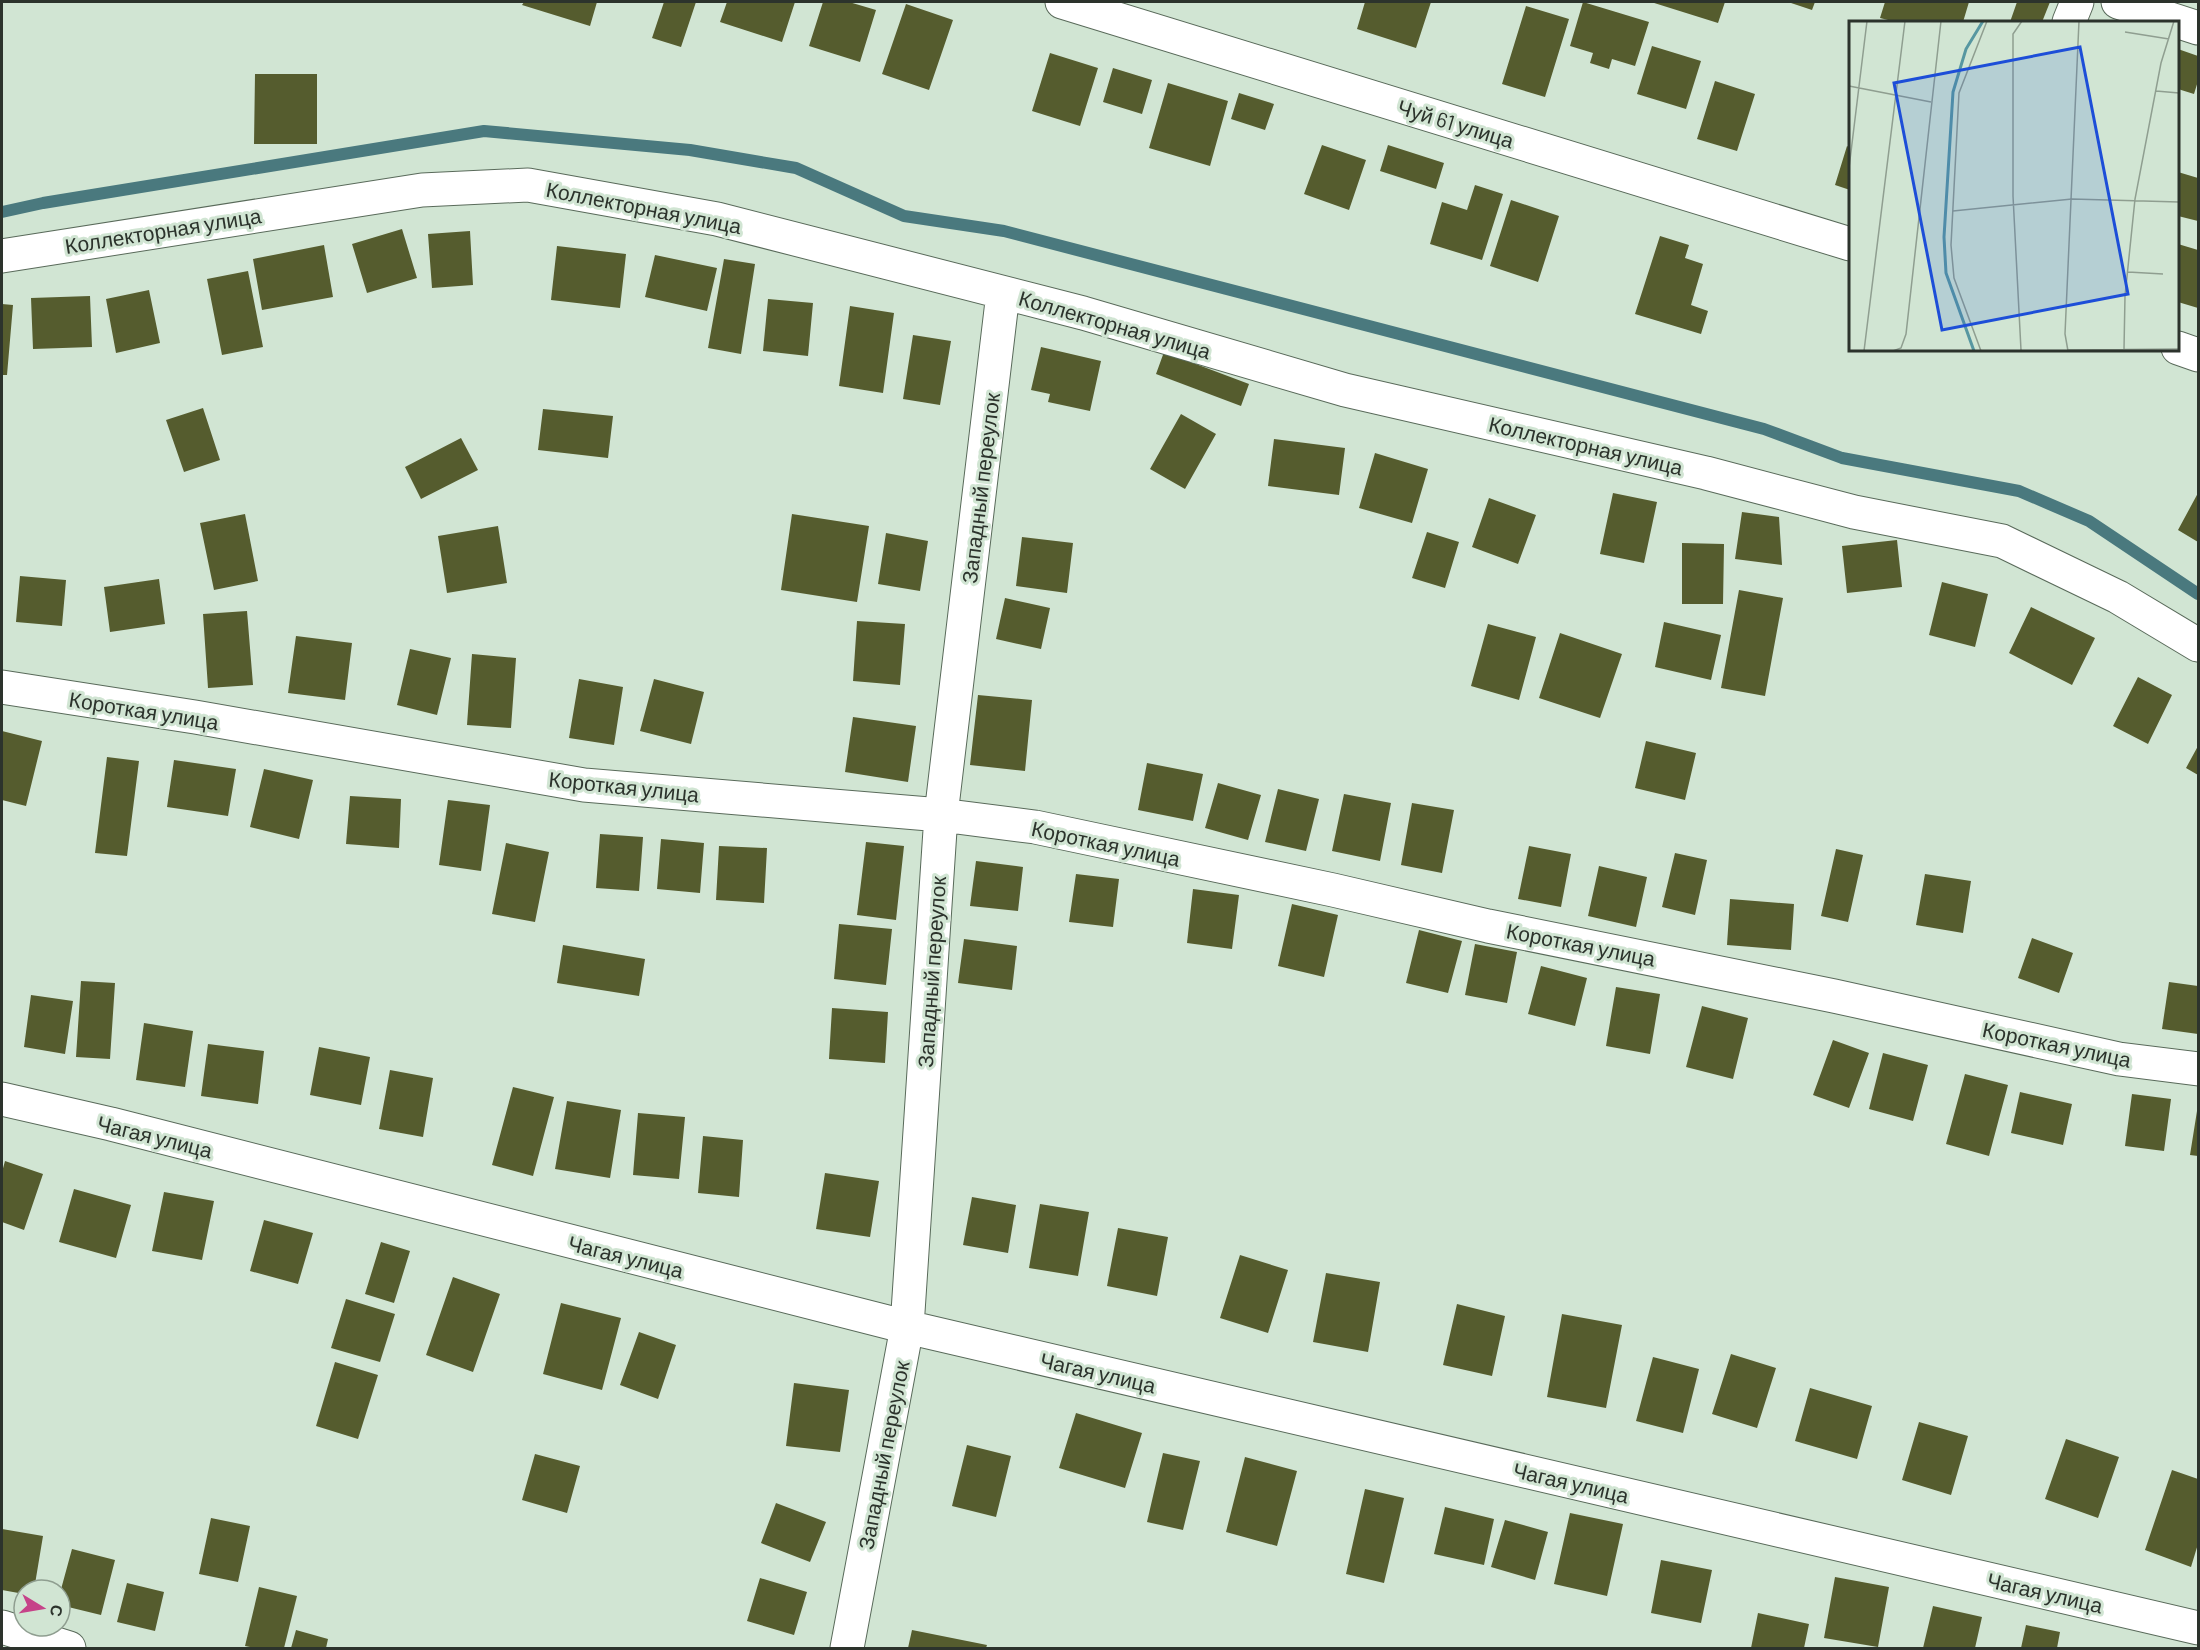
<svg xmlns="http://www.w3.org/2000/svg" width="2200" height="1650" viewBox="0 0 2200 1650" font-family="Barlow,sans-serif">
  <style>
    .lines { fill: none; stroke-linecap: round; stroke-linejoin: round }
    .stream { stroke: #4a797e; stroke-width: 12 }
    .building { fill: #555c2e }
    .minor-casing { stroke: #596a5a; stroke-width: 35 }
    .minor { stroke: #fff; stroke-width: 33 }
    .labels { text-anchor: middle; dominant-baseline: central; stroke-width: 6; stroke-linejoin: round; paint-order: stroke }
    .street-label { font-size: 21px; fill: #2c332c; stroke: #d1e5d3 }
    .inset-river { fill: none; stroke: #5797a1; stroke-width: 3 }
    .inset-road { fill: none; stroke: #8f9e90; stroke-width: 1.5 }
    .view { fill: #1d4ed8; fill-opacity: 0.15; stroke: #1d4ed8; stroke-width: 3 }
    .inset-edge { fill: none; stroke: #2c332c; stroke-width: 3 }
  </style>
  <rect width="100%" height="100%" fill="#d1e5d3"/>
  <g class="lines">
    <!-- stream -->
    <path class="stream" d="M 2,212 L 43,203 L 484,131 L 690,150 L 796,168 L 904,216 L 1004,231 L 1764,429 L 1842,458 L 2019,491 L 2089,521 L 2198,594"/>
  </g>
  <!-- building -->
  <path class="building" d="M 524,2 L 597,2 L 590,26 L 522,5 Z
    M 664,2 L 696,2 L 681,47 L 652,38 Z
    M 727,2 L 795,2 L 782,42 L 720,22 Z
    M 823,2 L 849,2 L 876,10 L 860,62 L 809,46 Z
    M 1365,2 L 1431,2 L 1416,48 L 1357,29 Z
    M 1583,2 L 1649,22 L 1635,66 L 1612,59 L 1609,69 L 1590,63 L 1593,53 L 1570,46 Z
    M 1651,2 L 1725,2 L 1718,23 Z
    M 1788,2 L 1815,2 L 1812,10 Z
    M 1885,2 L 1969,2 L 1963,22 L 1896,22 L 1880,18 Z
    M 2017,2 L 2050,2 L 2042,22 L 2010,22 Z
    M 906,4 L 953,20 L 929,90 L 882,74 Z
    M 1526,6 L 1569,19 L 1545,97 L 1502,84 Z
    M 1652,46 L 1701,61 L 1686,109 L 1637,94 Z
    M 2178,49 L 2198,56 L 2198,81 L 2194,94 L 2178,89 Z
    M 1050,53 L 1098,68 L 1080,126 L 1032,111 Z
    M 1113,68 L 1152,80 L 1142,114 L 1103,102 Z
    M 255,74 L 317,74 L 317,144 L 254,144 Z
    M 1715,81 L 1755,94 L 1737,151 L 1697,139 Z
    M 1168,83 L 1228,101 L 1210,166 L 1149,148 Z
    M 1239,93 L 1274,104 L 1265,130 L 1231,119 Z
    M 1322,145 L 1366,160 L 1349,210 L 1304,194 Z
    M 1388,145 L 1444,163 L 1436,189 L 1380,171 Z
    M 1847,146 L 1850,148 L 1850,190 L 1835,185 Z
    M 2178,172 L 2198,178 L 2198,221 L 2178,216 Z
    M 1475,185 L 1503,194 L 1482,260 L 1430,244 L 1442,202 L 1467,210 Z
    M 1511,200 L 1559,216 L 1538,282 L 1490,266 Z
    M 402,229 L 417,278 L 367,293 L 352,244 Z
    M 470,231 L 473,285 L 432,288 L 428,234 Z
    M 1660,236 L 1689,245 L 1685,258 L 1703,264 L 1691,305 L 1708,311 L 1701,334 L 1635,314 Z
    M 2178,244 L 2198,250 L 2198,308 L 2178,302 Z
    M 324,245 L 333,297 L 262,310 L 253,259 Z
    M 557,246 L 626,254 L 620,308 L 551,300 Z
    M 655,255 L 717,268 L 707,311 L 645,297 Z
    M 724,259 L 755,264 L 741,354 L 708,348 Z
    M 248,271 L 263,347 L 222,355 L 207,279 Z
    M 149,290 L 160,343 L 116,353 L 106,299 Z
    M 90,296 L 92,347 L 33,349 L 31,298 Z
    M 768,299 L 813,303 L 808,356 L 763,351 Z
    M 2,304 L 13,305 L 7,375 L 2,375 Z
    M 850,306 L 894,313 L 883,393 L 839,386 Z
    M 913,335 L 951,341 L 940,405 L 903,399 Z
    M 1041,347 L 1101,361 L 1090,411 L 1048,402 L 1050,394 L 1031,390 Z
    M 1164,352 L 1249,384 L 1241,406 L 1156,374 Z
    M 203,408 L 220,460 L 184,472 L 166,420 Z
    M 543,409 L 613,416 L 608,458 L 538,450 Z
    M 1181,414 L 1216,434 L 1185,489 L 1150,469 Z
    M 461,438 L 478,470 L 421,499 L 405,467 Z
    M 1274,439 L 1345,448 L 1339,495 L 1268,486 Z
    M 1375,453 L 1428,469 L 1412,523 L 1359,508 Z
    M 1613,493 L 1657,502 L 1644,563 L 1600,554 Z
    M 2198,493 L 2198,542 L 2178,530 Z
    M 1489,498 L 1536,515 L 1518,564 L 1472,547 Z
    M 1742,512 L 1779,517 L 1782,565 L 1735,559 Z
    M 245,514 L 258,581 L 214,590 L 200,523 Z
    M 792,514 L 869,526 L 857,602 L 781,590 Z
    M 498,526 L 507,583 L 447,593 L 438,536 Z
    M 1427,532 L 1459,542 L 1445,588 L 1412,578 Z
    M 886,533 L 928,541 L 920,591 L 878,584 Z
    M 1022,537 L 1073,543 L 1067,593 L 1016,586 Z
    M 1897,540 L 1902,587 L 1847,593 L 1842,546 Z
    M 1682,543 L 1724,544 L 1723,604 L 1682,604 Z
    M 20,576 L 66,580 L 62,626 L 16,622 Z
    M 159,579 L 165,624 L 110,632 L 104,587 Z
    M 1942,582 L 1988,594 L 1975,647 L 1929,635 Z
    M 1739,590 L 1783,598 L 1765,696 L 1721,688 Z
    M 1005,598 L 1050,608 L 1041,649 L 996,639 Z
    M 2031,607 L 2095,638 L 2072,685 L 2009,653 Z
    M 247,611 L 253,685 L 208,688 L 203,614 Z
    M 857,621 L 905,624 L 900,685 L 853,681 Z
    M 1664,622 L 1721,635 L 1711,680 L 1655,667 Z
    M 1488,624 L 1536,637 L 1519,700 L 1471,686 Z
    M 1560,633 L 1622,654 L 1600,718 L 1539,698 Z
    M 296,636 L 352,643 L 345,700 L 288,693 Z
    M 410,649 L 451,658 L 437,715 L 397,705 Z
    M 472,654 L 516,658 L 511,728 L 467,725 Z
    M 2138,677 L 2172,695 L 2148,744 L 2113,726 Z
    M 579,679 L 623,687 L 614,745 L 569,738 Z
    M 654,679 L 704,692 L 691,744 L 640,731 Z
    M 978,695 L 1032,700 L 1025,771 L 970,765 Z
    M 853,717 L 916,726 L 908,782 L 845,772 Z
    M 2,731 L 42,741 L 26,806 L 2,800 Z
    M 1646,741 L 1696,753 L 1685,800 L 1635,788 Z
    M 2198,746 L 2198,775 L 2186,768 Z
    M 107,757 L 139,761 L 127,856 L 95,853 Z
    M 174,760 L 236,769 L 228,816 L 167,807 Z
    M 1147,763 L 1203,774 L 1193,821 L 1138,810 Z
    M 264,769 L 313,780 L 299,839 L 250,827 Z
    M 1218,783 L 1261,795 L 1248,840 L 1205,828 Z
    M 1278,789 L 1319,799 L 1306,851 L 1265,842 Z
    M 1344,794 L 1391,803 L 1380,861 L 1332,851 Z
    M 350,796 L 401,799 L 399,848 L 346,844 Z
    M 448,800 L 490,805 L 481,871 L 439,865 Z
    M 1412,803 L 1454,810 L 1442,873 L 1401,865 Z
    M 600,834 L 643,837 L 639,891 L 596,888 Z
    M 661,839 L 704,843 L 700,893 L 657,889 Z
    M 866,842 L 904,846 L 896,920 L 857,915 Z
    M 506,843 L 549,852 L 535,922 L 492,914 Z
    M 719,846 L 767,848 L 764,903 L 716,900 Z
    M 1529,846 L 1571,854 L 1561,907 L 1518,899 Z
    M 1836,849 L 1863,855 L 1848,922 L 1821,916 Z
    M 1675,853 L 1707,860 L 1695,915 L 1662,907 Z
    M 976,861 L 1023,867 L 1018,911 L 970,906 Z
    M 1599,866 L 1647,877 L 1636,927 L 1588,916 Z
    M 1076,874 L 1119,879 L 1113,927 L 1069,922 Z
    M 1925,874 L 1971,881 L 1963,933 L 1916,925 Z
    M 1193,889 L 1239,895 L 1232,949 L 1187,943 Z
    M 1730,899 L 1794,904 L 1791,950 L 1727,945 Z
    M 1292,904 L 1338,915 L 1324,977 L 1278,966 Z
    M 839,924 L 892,929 L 886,985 L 834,979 Z
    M 1419,930 L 1462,941 L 1448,993 L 1406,983 Z
    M 2032,938 L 2073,953 L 2059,993 L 2018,978 Z
    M 964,939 L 1017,946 L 1012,990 L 958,983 Z
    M 1475,944 L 1517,952 L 1507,1003 L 1465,995 Z
    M 563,945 L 645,959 L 639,996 L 557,983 Z
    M 1541,966 L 1587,978 L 1575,1026 L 1528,1014 Z
    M 81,981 L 115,983 L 110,1059 L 76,1057 Z
    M 2169,982 L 2198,986 L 2198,1034 L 2162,1029 Z
    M 1616,987 L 1660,994 L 1650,1054 L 1606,1046 Z
    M 31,995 L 73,1001 L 65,1054 L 24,1047 Z
    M 1702,1006 L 1748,1018 L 1733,1079 L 1686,1067 Z
    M 832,1008 L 888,1012 L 885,1063 L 829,1059 Z
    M 144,1023 L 193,1031 L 185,1087 L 136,1080 Z
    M 1833,1040 L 1869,1053 L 1849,1108 L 1813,1095 Z
    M 208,1044 L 264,1051 L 258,1104 L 201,1096 Z
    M 319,1047 L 370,1057 L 361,1105 L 310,1095 Z
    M 1883,1053 L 1928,1065 L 1913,1121 L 1869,1109 Z
    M 390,1070 L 433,1078 L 423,1137 L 379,1129 Z
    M 1965,1074 L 2008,1085 L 1989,1156 L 1946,1144 Z
    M 513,1087 L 554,1097 L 533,1176 L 492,1165 Z
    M 2020,1092 L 2072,1104 L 2063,1145 L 2011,1133 Z
    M 2132,1094 L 2171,1099 L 2164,1151 L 2125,1146 Z
    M 567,1101 L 621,1110 L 610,1178 L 555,1169 Z
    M 2197,1111 L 2198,1111 L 2198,1156 L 2190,1155 Z
    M 638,1113 L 685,1117 L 679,1179 L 633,1175 Z
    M 703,1136 L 743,1140 L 739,1197 L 698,1193 Z
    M 5,1161 L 43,1174 L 24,1230 L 2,1222 L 2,1172 Z
    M 825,1173 L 879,1181 L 870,1237 L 816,1229 Z
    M 74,1189 L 131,1205 L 116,1258 L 59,1242 Z
    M 164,1192 L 214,1201 L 202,1260 L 152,1251 Z
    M 972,1197 L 1016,1205 L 1008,1253 L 963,1245 Z
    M 1040,1204 L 1089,1212 L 1078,1276 L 1029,1268 Z
    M 264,1220 L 313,1233 L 298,1284 L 250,1271 Z
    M 1118,1228 L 1168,1237 L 1157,1296 L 1107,1286 Z
    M 381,1242 L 410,1251 L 394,1303 L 365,1294 Z
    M 1240,1255 L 1288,1270 L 1268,1333 L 1220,1318 Z
    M 1326,1273 L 1380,1282 L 1368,1352 L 1313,1342 Z
    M 453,1277 L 500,1294 L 473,1372 L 426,1355 Z
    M 346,1299 L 395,1314 L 380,1362 L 331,1348 Z
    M 561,1303 L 621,1318 L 602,1390 L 543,1374 Z
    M 1457,1304 L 1505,1316 L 1492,1376 L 1443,1365 Z
    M 1562,1314 L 1622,1325 L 1606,1408 L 1547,1397 Z
    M 639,1332 L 676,1345 L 658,1399 L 620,1385 Z
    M 1731,1354 L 1776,1368 L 1757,1428 L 1712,1414 Z
    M 1653,1357 L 1699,1369 L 1683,1433 L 1636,1421 Z
    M 335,1362 L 378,1375 L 358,1439 L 316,1426 Z
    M 794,1383 L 849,1390 L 840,1452 L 786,1446 Z
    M 1810,1388 L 1872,1406 L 1857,1459 L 1795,1441 Z
    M 1076,1413 L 1142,1433 L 1125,1488 L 1059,1468 Z
    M 1919,1422 L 1968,1436 L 1951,1495 L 1902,1480 Z
    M 2066,1439 L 2119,1457 L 2098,1518 L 2045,1499 Z
    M 967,1445 L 1011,1456 L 996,1517 L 952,1506 Z
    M 1163,1453 L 1200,1461 L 1183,1530 L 1147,1522 Z
    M 535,1454 L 580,1466 L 567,1513 L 522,1500 Z
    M 1245,1457 L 1297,1471 L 1277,1546 L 1226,1532 Z
    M 2172,1470 L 2198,1479 L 2198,1544 L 2191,1567 L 2145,1550 Z
    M 1365,1489 L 1404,1498 L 1384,1583 L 1346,1574 Z
    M 776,1503 L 826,1522 L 810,1562 L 761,1543 Z
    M 1445,1507 L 1494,1519 L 1484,1565 L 1434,1554 Z
    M 1570,1513 L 1623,1524 L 1607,1596 L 1554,1584 Z
    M 211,1518 L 250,1526 L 238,1582 L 199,1574 Z
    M 1505,1520 L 1548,1532 L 1535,1580 L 1491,1567 Z
    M 2,1529 L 43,1536 L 34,1590 L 24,1590 L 24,1594 L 2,1590 Z
    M 72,1549 L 115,1560 L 101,1615 L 60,1605 L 60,1593 Z
    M 1661,1560 L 1712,1570 L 1701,1623 L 1651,1613 Z
    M 1835,1577 L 1889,1587 L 1878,1647 L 1824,1638 Z
    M 760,1578 L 807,1592 L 794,1635 L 747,1621 Z
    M 127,1583 L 164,1592 L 155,1631 L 117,1622 Z
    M 259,1587 L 297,1596 L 284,1648 L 255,1648 L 245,1646 Z
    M 1933,1606 L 1982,1617 L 1975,1648 L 1923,1648 Z
    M 1758,1613 L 1809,1624 L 1804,1648 L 1751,1648 Z
    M 2026,1625 L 2060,1632 L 2057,1648 L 2021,1648 Z
    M 296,1630 L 328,1639 L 326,1648 L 291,1648 Z
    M 912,1630 L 987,1645 L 986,1648 L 908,1648 Z"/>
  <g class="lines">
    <defs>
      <path id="minor" d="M 1062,2 L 1850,244
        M 2118,2 L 2198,28
        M 2069,22 L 2077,2
        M 2,256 L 422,190 L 528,185 L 717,219 L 1083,313 L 1345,390 L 1706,473 L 1854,512 L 2002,541 L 2118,597 L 2198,645
        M 2178,348 L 2198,355
        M 2,687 L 195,717 L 584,785 L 941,815 L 1035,827 L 1333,890 L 1488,926 L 1834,996 L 2119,1059 L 2198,1069
        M 2,1099 L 111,1124 L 907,1327 L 2198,1628
        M 2,1627 L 69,1648
        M 847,1648 L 907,1327 L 941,815 L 1003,293"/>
    </defs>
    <!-- minor casing -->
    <use href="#minor" class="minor-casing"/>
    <!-- minor -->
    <use href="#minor" class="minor"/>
  </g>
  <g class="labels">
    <!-- street labels -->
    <g class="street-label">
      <text transform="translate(1456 123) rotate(17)">Чуй 61 улица</text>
      <text transform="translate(644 207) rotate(11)">Коллекторная улица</text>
      <text transform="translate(163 230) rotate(-9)">Коллекторная улица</text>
      <text transform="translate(1115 324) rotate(16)">Коллекторная улица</text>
      <text transform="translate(1586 445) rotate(13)">Коллекторная улица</text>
      <text transform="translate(980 488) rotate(-83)">Западный переулок</text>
      <text transform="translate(144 710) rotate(9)">Короткая улица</text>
      <text transform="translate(624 786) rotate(6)">Короткая улица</text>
      <text transform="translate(1106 843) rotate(12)">Короткая улица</text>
      <text transform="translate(1581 944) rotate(11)">Короткая улица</text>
      <text transform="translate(931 972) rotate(-86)">Западный переулок</text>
      <text transform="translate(2057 1044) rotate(12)">Короткая улица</text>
      <text transform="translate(155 1136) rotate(14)">Чагая улица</text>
      <text transform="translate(626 1256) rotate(14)">Чагая улица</text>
      <text transform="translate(1098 1372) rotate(13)">Чагая улица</text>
      <text transform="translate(883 1455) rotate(-79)">Западный переулок</text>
      <text transform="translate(1571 1482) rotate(13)">Чагая улица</text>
      <text transform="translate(2045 1592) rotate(13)">Чагая улица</text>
    </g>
  </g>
  <!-- overview -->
  <g transform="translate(1849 21)">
    <rect width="330" height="330" fill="#d1e5d3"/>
    <path class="inset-river" d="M 125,330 L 97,252 L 95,216 L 104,71 L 117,28 L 134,0"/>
    <path class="inset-road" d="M 276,11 L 320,18M 0,65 L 82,81M 307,70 L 330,72M 0,147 L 18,0M 104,190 L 223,178 L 330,181M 279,251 L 314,253M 275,328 L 276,275 L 286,178 L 312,42 L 325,0M 172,329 L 164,175 L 164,13 L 173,0M 219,329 L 330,328M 15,330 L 56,0M 44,330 L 52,327 L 57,313 L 92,0M 132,330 L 105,257 L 102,224 L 110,72 L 138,0M 147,330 L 182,330M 219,330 L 216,313 L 230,0"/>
    <path class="view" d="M 231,26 L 279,273 L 93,309 L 45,62 Z"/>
    <rect width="330" height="330" class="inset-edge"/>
  </g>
  <!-- border -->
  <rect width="2200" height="1650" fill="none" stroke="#2c332c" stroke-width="6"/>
  <!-- north arrow -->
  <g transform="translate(42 1608) rotate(101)"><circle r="28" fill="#d1e5d3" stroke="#8f9e90" stroke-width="1.5"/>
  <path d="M0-4.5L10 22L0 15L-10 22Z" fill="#c64389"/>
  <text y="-9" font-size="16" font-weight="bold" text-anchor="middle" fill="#2c332c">С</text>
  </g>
</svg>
